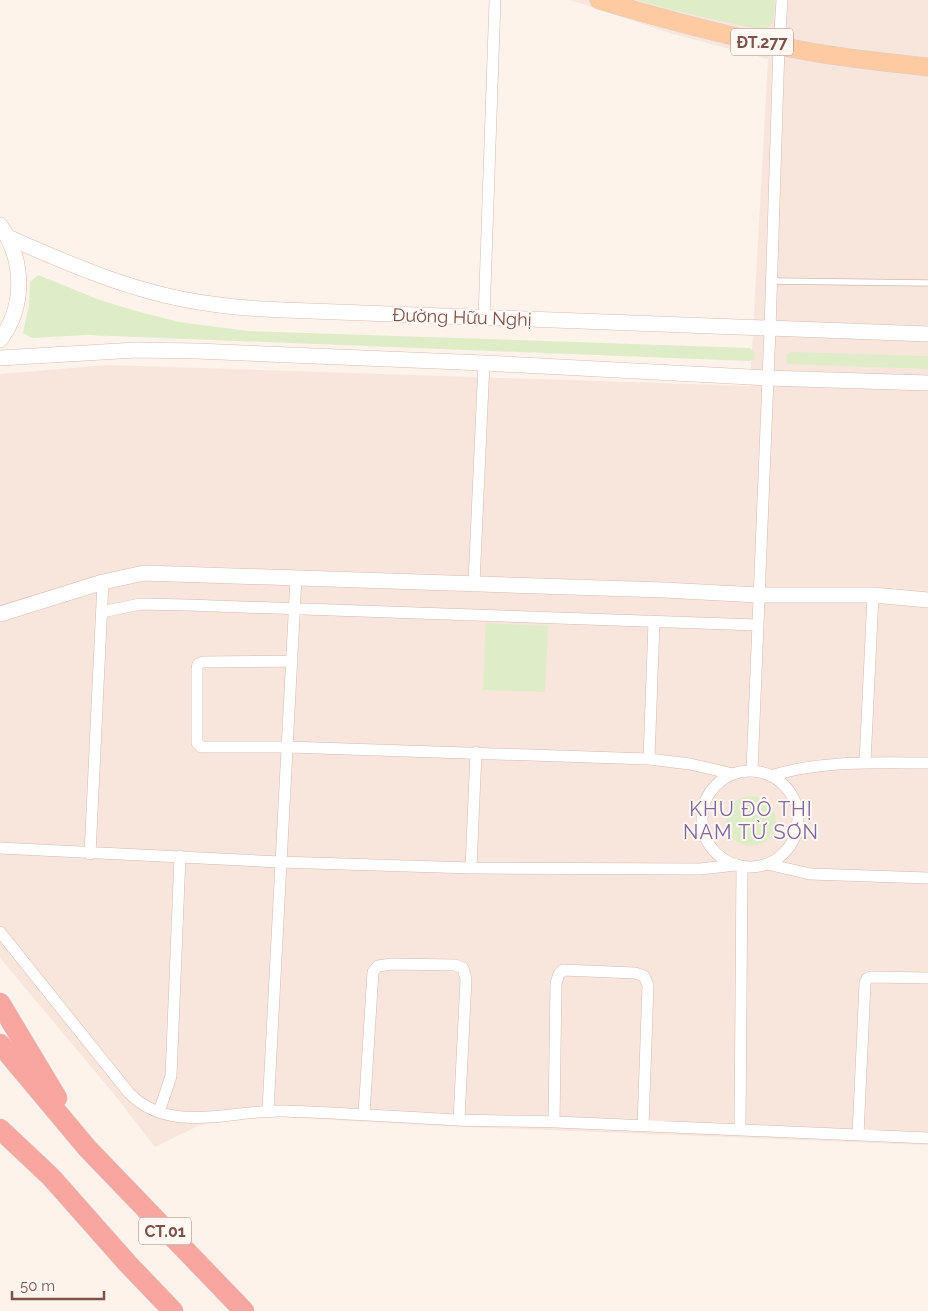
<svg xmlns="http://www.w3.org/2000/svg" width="928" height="1311" viewBox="0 0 928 1311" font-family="Raleway,sans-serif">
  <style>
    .residential { fill: #f8e6dc }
    .green { fill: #deedc7 }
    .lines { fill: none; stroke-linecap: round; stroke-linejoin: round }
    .lane-casing { stroke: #d4bab2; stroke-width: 7 }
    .street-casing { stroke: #d4bab2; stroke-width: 12 }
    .secondary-casing { stroke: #d9bbb1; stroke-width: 16 }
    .primary-casing { stroke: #dacfcd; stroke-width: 19 }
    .highway-casing { stroke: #dacfcd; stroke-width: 21 }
    .lane { stroke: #fff; stroke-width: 5.5 }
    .street { stroke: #fff; stroke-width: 11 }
    .secondary { stroke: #fff; stroke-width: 15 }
    .primary { stroke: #fdcaa2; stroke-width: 18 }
    .highway { stroke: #f9a6a0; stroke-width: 20 }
    .labels { text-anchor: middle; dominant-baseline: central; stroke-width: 4; stroke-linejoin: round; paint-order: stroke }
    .shield { fill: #fff7f2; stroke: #a3847d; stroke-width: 1 }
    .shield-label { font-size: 16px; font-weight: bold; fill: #7b534b }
    .street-label { font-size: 18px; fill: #7b534b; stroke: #fff7f2 }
    .quarter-label { font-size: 20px; letter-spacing: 1px; fill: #81689d; stroke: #fff7f2 }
  </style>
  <rect width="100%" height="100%" fill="#fdf3eb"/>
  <!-- residential -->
  <path class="residential" d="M 570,0 L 928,0 L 928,1145 L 442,1126 L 263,1116 L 200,1125 L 155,1147 L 113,1093 L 0,958 L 0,374 L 107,365 L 750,386 L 768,59 L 673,34 Z"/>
  <!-- green -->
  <path class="green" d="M 637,0 L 775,0 C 774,13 776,27 761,30 L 676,11 Z
    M 38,275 L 100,300 L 136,311 L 179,322 L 248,331 L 750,348 L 755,353 L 754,360 L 748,361 L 86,335 L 32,338 L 23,333 L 29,305 L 30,282 Z
    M 793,352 L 928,356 L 928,369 L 787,364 L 786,356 L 788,353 Z
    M 486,623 L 548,626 L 545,692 L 483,690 Z
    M726 821a25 25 0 1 1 50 0a25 25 0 1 1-50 0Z"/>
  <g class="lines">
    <defs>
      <path id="lane" d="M 771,281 L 928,283"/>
      <path id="street" d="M 484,318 L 495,0
        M 474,583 L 484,363
        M 102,612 L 140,604 L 187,605 L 757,625
        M 292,661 L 203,662 L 198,664 L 197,669 L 197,743 L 201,747 L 288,747 L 649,759 L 690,764 L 733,774
        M 649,759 L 654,622
        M 865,763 L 873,595
        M 752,771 L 770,329 L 779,46 L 782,0
        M702 819a48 48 0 1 1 96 0a48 48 0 1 1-96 0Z
        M 771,776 C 821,760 876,763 928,763
        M 0,848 L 280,862 L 471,868 L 700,869 L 736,865
        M 90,854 L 103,582
        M 767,864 L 810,874 L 928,878
        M 471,868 L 476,752
        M 0,932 L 129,1093 C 171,1136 233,1109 284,1111 C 342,1113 400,1117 458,1120 C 491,1121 523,1121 556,1122 C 680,1127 804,1133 928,1138
        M 268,1110 L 296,578
        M 159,1112 L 171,1076 L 180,856
        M 364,1114 L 373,972 L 378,966 L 391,964 L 455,965 L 463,968 L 466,979 L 459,1120
        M 554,1122 L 556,983 L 559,974 L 563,970 L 635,973 L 644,976 L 648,985 L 643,1126
        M 740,1130 L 742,866
        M 858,1135 L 865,983 L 867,979 L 871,977 L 928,978"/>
      <path id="secondary" d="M 0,225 C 24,259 26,306 0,340
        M 8,237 C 73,266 140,295 212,304 C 236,308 260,309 284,310 L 928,334
        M 0,358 L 136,350 L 197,351 L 484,363 L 767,378 L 928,383
        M 0,614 L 103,582 L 144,573 L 664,590 L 758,595 L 873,595 L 928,600"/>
      <path id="primary" d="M 599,0 C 663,19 729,37 795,49 C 839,58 884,62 928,67"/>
      <path id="highway" d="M 0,1003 L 57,1098
        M 0,1044 L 88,1149 L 244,1311
        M 0,1129 L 51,1177 L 128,1264 L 173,1311"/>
    </defs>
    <!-- lane casing -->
    <use href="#lane" class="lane-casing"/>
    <!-- street casing -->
    <use href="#street" class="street-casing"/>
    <!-- secondary casing -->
    <use href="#secondary" class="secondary-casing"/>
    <!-- primary casing -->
    <use href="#primary" class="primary-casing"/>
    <!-- highway casing -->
    <use href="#highway" class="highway-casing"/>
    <!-- lane -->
    <use href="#lane" class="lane"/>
    <!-- street -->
    <use href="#street" class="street"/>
    <!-- secondary -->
    <use href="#secondary" class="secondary"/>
    <!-- primary -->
    <use href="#primary" class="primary"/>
    <!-- highway -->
    <use href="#highway" class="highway"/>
  </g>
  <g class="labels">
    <!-- shield labels -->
    <g class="shield">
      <rect x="731" y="28.5" width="62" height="27" rx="4"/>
      <rect x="139" y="1217.5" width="52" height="27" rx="4"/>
    </g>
    <g class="shield-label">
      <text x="762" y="42">ĐT.277</text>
      <text x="165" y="1231">CT.01</text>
    </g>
    <!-- street labels -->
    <g class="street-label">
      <text transform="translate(462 317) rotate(2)">Đường Hữu Nghị</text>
    </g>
    <!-- quarter labels -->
    <g class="quarter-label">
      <text x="751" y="809">KHU ĐÔ THỊ<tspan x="751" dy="23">NAM TỪ SƠN</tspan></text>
    </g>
  </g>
  <!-- scale -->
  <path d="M12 1291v8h92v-8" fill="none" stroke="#7b534b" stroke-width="2.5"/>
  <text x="20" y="1291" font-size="15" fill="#7b534b" stroke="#fff7f2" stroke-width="4" paint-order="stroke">50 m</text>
</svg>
